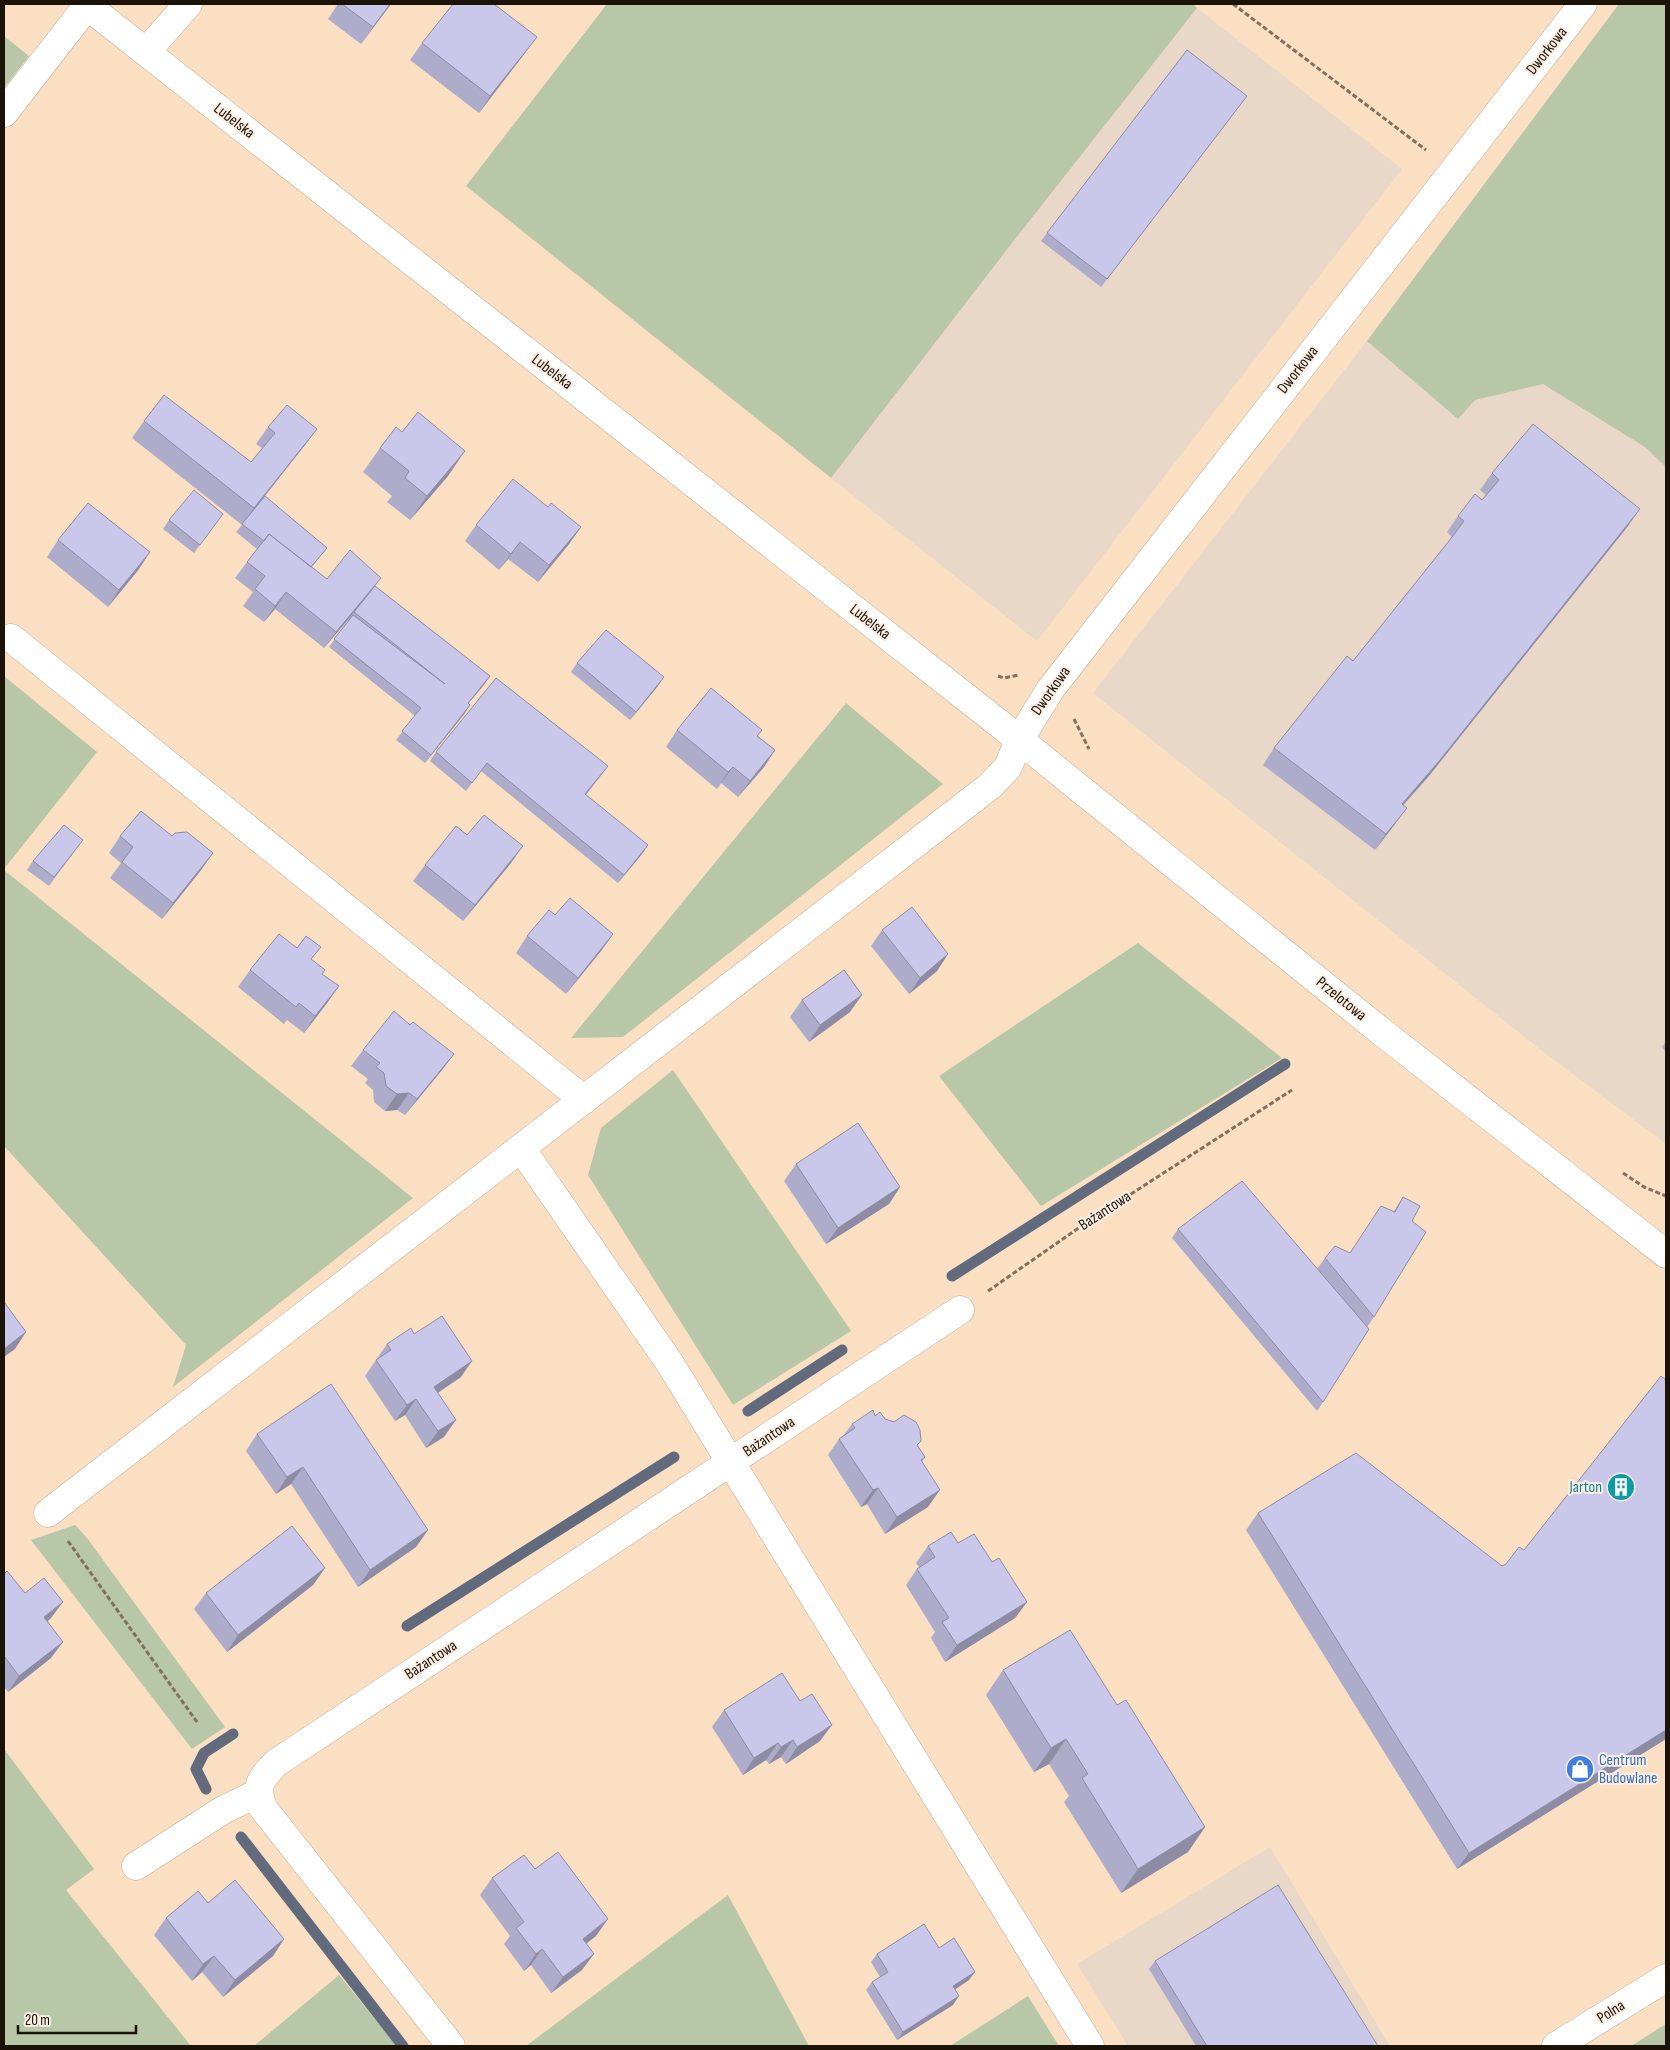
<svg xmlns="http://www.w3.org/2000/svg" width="1670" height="2050" viewBox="0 0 1670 2050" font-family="'Sofia Sans Condensed',sans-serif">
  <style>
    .industrial { fill: #e9d7c7 }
    .green { fill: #b8c7a8 }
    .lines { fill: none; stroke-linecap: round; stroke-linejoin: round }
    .stream { stroke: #626a7d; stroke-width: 11 }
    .minor-casing { stroke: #c5aa8f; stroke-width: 29 }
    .path { stroke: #82705e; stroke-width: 3; stroke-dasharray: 5 2.5; stroke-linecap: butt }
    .minor { stroke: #fff; stroke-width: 28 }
    .wall { fill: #adacca }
    .shaded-wall { fill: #8d8ca4 }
    .building { fill: #c9c8eb; stroke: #8d8ca4 }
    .labels { text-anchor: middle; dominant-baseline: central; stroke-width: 4; stroke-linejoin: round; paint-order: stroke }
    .street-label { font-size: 16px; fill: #1b1208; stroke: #fbefe4 }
    .culture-label { font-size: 16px; fill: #0d838f; stroke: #fbefe4; text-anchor: end }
    .shop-label { font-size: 16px; fill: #366cbe; stroke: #fbefe4; text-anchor: start }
  </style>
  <rect width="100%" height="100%" fill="#fbdfc2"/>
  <!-- industrial -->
  <path class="industrial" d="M 1619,4 L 1666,4 L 1666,1144 L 1541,1050 L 1093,693 L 1367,341 Z
    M 1197,8 L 1402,169 L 1037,641 L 831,478 L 1012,243 Z
    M 1270,1847 L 1390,2046 L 1128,2046 L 1077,1964 Z"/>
  <!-- green -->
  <path class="green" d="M 607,4 L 1193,4 L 1197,8 L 1012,243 L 831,478 L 466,186 Z
    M 1619,4 L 1666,4 L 1666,467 L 1645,447 L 1543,384 L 1475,400 L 1458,419 L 1367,341 Z
    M 4,36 L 29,56 L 4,88 Z
    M 4,676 L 97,752 L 4,869 Z
    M 846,703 L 943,784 L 623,1037 L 571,1038 Z
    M 4,870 L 413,1198 L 173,1387 L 186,1345 L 4,1146 Z
    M 1138,943 L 1282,1058 L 1041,1206 L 939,1076 Z
    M 673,1070 L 851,1331 L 733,1405 L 588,1175 L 601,1128 Z
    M 75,1525 L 87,1538 L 225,1727 L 192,1749 L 31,1540 Z
    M 4,1749 L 94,1869 L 66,1890 L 191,2046 L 4,2046 Z
    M 728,1895 L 809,2046 L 526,2046 Z
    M 339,1975 L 397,2046 L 254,2046 Z
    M 1028,1996 L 1059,2046 L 950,2046 Z
    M 1666,2024 L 1666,2046 L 1631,2046 Z"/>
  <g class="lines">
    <!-- stream -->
    <path class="stream" d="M 952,1276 L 1285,1064
      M 748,1411 L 842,1350
      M 407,1626 L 674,1457
      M 206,1789 L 196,1769 L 204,1753 L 233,1734
      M 241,1837 L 403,2046"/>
    <defs>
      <path id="minor" d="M 85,4 L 1001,725 L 1383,1033 L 1666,1254
        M 146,52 L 188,4
        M 4,113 L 87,6
        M 11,638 L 584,1100
        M 521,1148 L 669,1362 L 1090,2046
        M 48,1513 L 990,786 L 1008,767 L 1019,740 L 1050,690 L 1583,4
        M 136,1866 L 223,1810 L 258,1793
        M 451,2046 L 263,1808 C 255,1784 260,1780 276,1763 L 960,1310
        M 1556,2046 L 1666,1978"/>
    </defs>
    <!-- minor casing -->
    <use href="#minor" class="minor-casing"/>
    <!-- path -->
    <path class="path" d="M 1233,4 L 1426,150
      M 998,676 L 1004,678 L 1019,675
      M 1074,719 L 1089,749
      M 1623,1173 L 1644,1187 L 1666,1196
      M 988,1291 L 1083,1225 L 1292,1090
      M 68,1541 L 197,1722"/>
    <!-- minor -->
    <use href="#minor" class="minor"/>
  </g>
  <!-- wall -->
  <path class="wall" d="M 338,4 L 391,4 L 361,44 L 328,19 Z
    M 422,43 L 525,53 L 479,113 L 410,60 Z
    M 1241,104 L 1101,287 L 1041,241 L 1047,233 Z
    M 144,421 L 251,462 L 262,448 L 256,444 L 268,427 L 317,429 L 305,445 L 262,499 L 327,548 L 312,567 L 327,579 L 375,586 L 490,676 L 468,703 L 470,705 L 465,713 L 425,763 L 396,740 L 415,716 L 329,647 L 351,617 L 324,648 L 275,609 L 264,622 L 243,606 L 253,592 L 235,578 L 257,549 L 236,532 L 242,525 L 132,438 Z
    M 380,448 L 448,476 L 410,520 L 387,502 L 392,496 L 363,472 Z
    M 1492,473 L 1628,526 L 1428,777 L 1403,805 L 1395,824 L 1375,850 L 1263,765 L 1274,748 L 1353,661 L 1452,537 L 1447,532 L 1458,516 L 1482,500 L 1486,495 L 1480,490 Z
    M 223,514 L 194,553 L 163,529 L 169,520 Z
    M 476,525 L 581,527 L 569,544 L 538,582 L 508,559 L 499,570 L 465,541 Z
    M 58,540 L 139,569 L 108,607 L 47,557 Z
    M 577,663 L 658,686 L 630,720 L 571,672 Z
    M 677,730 L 758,736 L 775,750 L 764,767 L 738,797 L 721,783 L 717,789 L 666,747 Z
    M 436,752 L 608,766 L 586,795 L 648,845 L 642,854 L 618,883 L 481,771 L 466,791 L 430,761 Z
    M 467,835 L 511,863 L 463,921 L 413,881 L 425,865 Z
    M 120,836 L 172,836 L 213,853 L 201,870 L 162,919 L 110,878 L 121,863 L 109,853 Z
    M 77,848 L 49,886 L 27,870 L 33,861 Z
    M 555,915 L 613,934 L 601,951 L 566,994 L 516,953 L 527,936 Z
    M 882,930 L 948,954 L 937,971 L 909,994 L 871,946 Z
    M 311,960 L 322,974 L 339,986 L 327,1003 L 304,1033 L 287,1020 L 284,1024 L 238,987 L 250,970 Z
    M 802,1000 L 850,1012 L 809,1042 L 790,1017 Z
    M 410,1025 L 454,1054 L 442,1070 L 405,1115 L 397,1110 L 385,1111 L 374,1102 L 373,1090 L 365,1083 L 368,1079 L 351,1066 L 363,1050 Z
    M 1666,1041 L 1666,1052 L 1662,1047 Z
    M 796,1164 L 900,1187 L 889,1204 L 826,1244 L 784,1181 Z
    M 1403,1197 L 1412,1221 L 1374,1317 L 1367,1327 L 1323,1402 L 1317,1411 L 1172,1238 L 1178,1229 L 1317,1269 L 1325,1258 L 1349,1253 L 1394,1211 Z
    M 414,1334 L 461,1377 L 438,1393 L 444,1437 L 426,1448 L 405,1415 L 395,1421 L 365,1376 L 387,1344 Z
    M 1666,1380 L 1666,1739 L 1457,1869 L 1246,1530 L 1258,1513 L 1502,1566 L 1506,1564 L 1524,1550 Z
    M 875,1416 L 885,1419 L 918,1446 L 925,1457 L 922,1462 L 928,1507 L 885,1534 L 867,1504 L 861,1507 L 828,1455 L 839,1439 L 843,1436 L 852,1424 Z
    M 257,1434 L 428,1530 L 416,1547 L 358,1587 L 291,1484 L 276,1494 L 246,1451 Z
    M 958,1543 L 992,1562 L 1027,1602 L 1015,1618 L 945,1662 L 931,1638 L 935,1632 L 906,1585 L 917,1569 L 919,1567 L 916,1563 L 928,1546 Z
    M 325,1568 L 313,1585 L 227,1652 L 194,1609 L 206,1593 Z
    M 4,1574 L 51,1618 L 47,1622 L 51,1658 L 8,1692 L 4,1687 Z
    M 1003,1670 L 1117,1705 L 1205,1827 L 1188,1852 L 1121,1893 L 1064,1802 L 1069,1796 L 1049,1764 L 1034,1772 L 986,1695 Z
    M 800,1701 L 820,1741 L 786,1764 L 781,1757 L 769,1764 L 766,1760 L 743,1775 L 712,1727 L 724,1710 Z
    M 535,1869 L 596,1936 L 586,1944 L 582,1970 L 551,1993 L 531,1965 L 524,1971 L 504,1944 L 510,1936 L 480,1895 L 492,1878 Z
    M 208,1903 L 284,1939 L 273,1956 L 223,1997 L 202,1972 L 192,1981 L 154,1935 L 166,1918 Z
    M 939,1948 L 969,1980 L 955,1989 L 953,2005 L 897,2040 L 866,1990 L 872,1982 L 880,1977 L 871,1962 L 877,1954 Z
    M 1155,1961 L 1378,2046 L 1196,2046 L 1149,1969 Z"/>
  <!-- shaded-wall -->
  <path class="shaded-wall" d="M 390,4 L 391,4 L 361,44 L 373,27 Z
    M 537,37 L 525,53 L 479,113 L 490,96 Z
    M 1247,96 L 1241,104 L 1101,287 L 1107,279 Z
    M 317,429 L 305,445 L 242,525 L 254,508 Z
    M 465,451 L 448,476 L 410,520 L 427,496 Z
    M 1640,509 L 1628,526 L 1428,777 L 1390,820 L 1402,804 Z
    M 581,527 L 569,544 L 538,582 L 549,565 Z
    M 520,542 L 508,559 L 499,570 Z
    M 150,552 L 139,569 L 108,607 L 119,590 Z
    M 381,578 L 369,594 L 324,648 L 336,632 Z
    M 286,592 L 275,609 L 264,622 L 275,606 Z
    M 490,676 L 484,685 L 462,711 L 468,703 Z
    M 664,677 L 658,686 L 630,720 L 636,712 Z
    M 470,705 L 465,713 L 425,763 L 431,755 Z
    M 775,750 L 764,767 L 738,797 L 750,781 Z
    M 608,766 L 602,774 L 579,803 L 585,794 Z
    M 733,767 L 721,783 L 717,789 L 728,772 Z
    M 1407,808 L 1395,824 L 1375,850 L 1386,834 Z
    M 648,845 L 642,854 L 618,883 L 624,875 Z
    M 523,846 L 511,863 L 463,921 L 475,905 Z
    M 213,853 L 201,870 L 162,919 L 173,903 Z
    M 613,934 L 601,951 L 566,994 L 578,978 Z
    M 948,954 L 937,971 L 909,994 L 920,978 Z
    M 339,986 L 327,1003 L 304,1033 L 315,1016 Z
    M 862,995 L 850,1012 L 809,1042 L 820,1025 Z
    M 454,1054 L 442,1070 L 405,1115 L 417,1099 Z
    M 409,1093 L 397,1110 L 385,1111 L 397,1094 Z
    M 900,1187 L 889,1204 L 826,1244 L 838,1228 Z
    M 26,1332 L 15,1349 L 4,1357 L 4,1349 Z
    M 472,1361 L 461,1377 L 422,1403 L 434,1387 Z
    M 416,1399 L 405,1415 L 395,1421 L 407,1405 Z
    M 456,1420 L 444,1437 L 426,1448 L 438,1431 Z
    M 303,1467 L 291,1484 L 276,1494 L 287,1477 Z
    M 878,1488 L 867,1504 L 861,1507 L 873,1490 Z
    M 940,1490 L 928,1507 L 885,1534 L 897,1517 Z
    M 428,1530 L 416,1547 L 358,1587 L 370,1570 Z
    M 325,1568 L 313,1585 L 227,1652 L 238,1635 Z
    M 63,1602 L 51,1618 L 32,1634 L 44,1617 Z
    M 1027,1602 L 1015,1618 L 945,1662 L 957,1645 Z
    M 63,1642 L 51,1658 L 8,1692 L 19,1676 Z
    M 832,1725 L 820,1741 L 786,1764 L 797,1747 Z
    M 1666,1730 L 1666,1739 L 1457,1869 L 1469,1853 Z
    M 1066,1739 L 1049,1764 L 1034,1772 L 1051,1748 Z
    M 793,1740 L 781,1757 L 769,1764 L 781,1747 Z
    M 778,1743 L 766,1760 L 743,1775 L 754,1758 Z
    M 1205,1827 L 1188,1852 L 1121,1893 L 1138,1869 Z
    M 608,1919 L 596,1936 L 571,1955 L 583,1939 Z
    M 284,1939 L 273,1956 L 223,1997 L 235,1980 Z
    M 542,1949 L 531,1965 L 524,1971 L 536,1954 Z
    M 594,1954 L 582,1970 L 551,1993 L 563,1977 Z
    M 214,1956 L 202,1972 L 192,1981 L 203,1964 Z
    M 975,1972 L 969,1980 L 947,1995 L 953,1986 Z
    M 959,1996 L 953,2005 L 897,2040 L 903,2032 Z"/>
  <!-- building -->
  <path class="building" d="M 342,4 L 390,4 L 373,27 Z
    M 453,4 L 494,4 L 537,37 L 490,96 L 422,43 Z
    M 1187,50 L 1247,96 L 1107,279 L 1047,233 Z
    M 164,395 L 251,462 L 275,433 L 268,427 L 287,405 L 317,429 L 254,508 L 144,421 Z
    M 418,412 L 465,451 L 427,496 L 405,478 L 409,471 L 380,448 L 396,427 L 402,432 Z
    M 1533,424 L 1640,509 L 1440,760 L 1402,804 L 1407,808 L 1386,834 L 1274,748 L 1347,656 L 1353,661 L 1449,541 L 1464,521 L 1458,516 L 1475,494 L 1482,500 L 1499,480 L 1492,473 Z
    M 513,479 L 548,507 L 551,503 L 581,527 L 549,565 L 520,542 L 511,554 L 476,525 Z
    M 194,490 L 223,514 L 200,545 L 169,520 Z
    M 265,496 L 327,548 L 311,567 L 269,534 L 264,541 L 242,524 Z
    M 88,503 L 150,552 L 119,590 L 58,540 Z
    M 269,534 L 327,579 L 350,550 L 381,578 L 336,632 L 286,592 L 275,606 L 255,589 L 265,576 L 247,562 Z
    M 375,586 L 490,676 L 468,703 L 470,705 L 431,755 L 402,731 L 421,708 L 334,639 L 353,615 L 445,684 L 354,612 Z
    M 606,630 L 664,677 L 636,712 L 577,663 Z
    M 496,678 L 608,766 L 585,794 L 648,845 L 624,875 L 487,763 L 472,783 L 436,752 Z
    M 711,688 L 762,730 L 757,736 L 775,750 L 750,781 L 733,767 L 728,772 L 677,730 Z
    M 141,811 L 172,836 L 175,833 L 187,832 L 213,853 L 173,903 L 122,862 L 133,847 L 120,836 Z
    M 484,815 L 523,846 L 475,905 L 425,865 L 456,826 L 467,835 Z
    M 64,825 L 83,840 L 54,877 L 33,861 Z
    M 570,898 L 613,934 L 578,978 L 527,936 L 549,910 L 555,915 Z
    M 912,907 L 948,954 L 920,978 L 882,930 Z
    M 279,934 L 297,948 L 306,936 L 321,947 L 311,959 L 325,970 L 322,974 L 339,986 L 315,1016 L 299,1003 L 296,1007 L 250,970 Z
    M 844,970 L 862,995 L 820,1025 L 802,1000 Z
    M 394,1011 L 410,1025 L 413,1022 L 454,1054 L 417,1099 L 409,1093 L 397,1094 L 386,1086 L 384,1073 L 376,1067 L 380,1063 L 363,1050 Z
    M 858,1123 L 900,1187 L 838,1228 L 796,1164 Z
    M 1242,1181 L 1369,1329 L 1323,1402 L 1178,1229 Z
    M 1403,1197 L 1420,1206 L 1412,1221 L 1426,1232 L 1374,1317 L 1325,1258 L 1335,1246 L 1350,1253 L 1381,1206 L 1395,1212 Z
    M 4,1302 L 26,1332 L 4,1349 Z
    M 442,1316 L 472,1361 L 434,1387 L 456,1420 L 438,1431 L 416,1399 L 407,1405 L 376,1360 L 391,1350 L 387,1344 L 411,1328 L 414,1334 Z
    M 1661,1376 L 1666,1380 L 1666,1730 L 1469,1853 L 1258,1513 L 1356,1453 L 1502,1566 L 1506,1564 L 1519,1547 L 1524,1550 Z
    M 331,1384 L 428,1530 L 370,1570 L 303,1467 L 287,1477 L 257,1434 Z
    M 873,1410 L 875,1416 L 880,1412 L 885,1419 L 894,1422 L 904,1415 L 916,1422 L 920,1430 L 921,1441 L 917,1445 L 925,1457 L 921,1460 L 940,1490 L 897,1517 L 878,1488 L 873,1490 L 839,1439 L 855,1428 L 852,1424 Z
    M 292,1526 L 325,1568 L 238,1635 L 206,1593 Z
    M 951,1532 L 958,1543 L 974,1534 L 992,1562 L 999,1558 L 1027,1602 L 957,1645 L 942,1622 L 949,1618 L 917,1569 L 935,1557 L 928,1546 Z
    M 7,1571 L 25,1593 L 44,1578 L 63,1602 L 44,1617 L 63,1642 L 19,1676 L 4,1656 L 4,1574 Z
    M 1070,1630 L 1117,1705 L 1126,1700 L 1205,1827 L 1138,1869 L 1082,1778 L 1088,1774 L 1066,1739 L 1051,1748 L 1003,1670 Z
    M 782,1673 L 800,1701 L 812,1694 L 832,1725 L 797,1747 L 793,1740 L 781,1747 L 778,1743 L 754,1758 L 724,1710 Z
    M 558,1852 L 608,1919 L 583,1939 L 594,1954 L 563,1977 L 542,1949 L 536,1954 L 516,1928 L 524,1922 L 492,1878 L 524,1855 L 535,1869 Z
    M 235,1880 L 284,1939 L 235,1980 L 214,1956 L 203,1964 L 166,1918 L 198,1891 L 208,1903 Z
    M 1278,1885 L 1378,2046 L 1207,2046 L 1155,1961 Z
    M 924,1924 L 939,1948 L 954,1938 L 975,1972 L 953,1986 L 959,1996 L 903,2032 L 872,1982 L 888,1972 L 877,1954 Z"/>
  <!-- icons -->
  <defs>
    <symbol id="building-disc" viewBox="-11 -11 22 22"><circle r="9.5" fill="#0f9aa8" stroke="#fbefe4"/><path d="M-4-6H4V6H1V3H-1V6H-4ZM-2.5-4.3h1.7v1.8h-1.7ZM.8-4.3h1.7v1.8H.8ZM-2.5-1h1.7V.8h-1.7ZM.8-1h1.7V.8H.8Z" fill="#fff"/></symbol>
    <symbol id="shop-disc" viewBox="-11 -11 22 22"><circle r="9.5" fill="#3f7fe0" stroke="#fbefe4"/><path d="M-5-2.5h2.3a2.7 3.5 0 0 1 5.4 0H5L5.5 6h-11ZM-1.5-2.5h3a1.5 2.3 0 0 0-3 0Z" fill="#fff"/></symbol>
  </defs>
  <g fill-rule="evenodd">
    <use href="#building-disc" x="1605" y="1471" width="32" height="32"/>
    <use href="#shop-disc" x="1564" y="1753" width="32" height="32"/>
  </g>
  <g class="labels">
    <!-- street labels -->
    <g class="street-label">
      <text transform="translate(1547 51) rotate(-52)">Dworkowa</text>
      <text transform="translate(234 121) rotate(38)">Lubelska</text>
      <text transform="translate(1298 370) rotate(-52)">Dworkowa</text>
      <text transform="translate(552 372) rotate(38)">Lubelska</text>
      <text transform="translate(870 622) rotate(38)">Lubelska</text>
      <text transform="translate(1051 691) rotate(-55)">Dworkowa</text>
      <text transform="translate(1341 999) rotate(39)">Przelotowa</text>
      <text transform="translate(1105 1211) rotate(-33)">Bażantowa</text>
      <text transform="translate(769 1437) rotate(-34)">Bażantowa</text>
      <text transform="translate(431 1660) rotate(-33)">Bażantowa</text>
      <text transform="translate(1611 2012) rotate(-32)">Polna</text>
    </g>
    <!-- culture labels -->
    <g class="culture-label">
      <text x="1602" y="1487">Jarton</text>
    </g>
    <!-- shop labels -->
    <g class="shop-label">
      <text x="1599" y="1760">Centrum<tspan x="1599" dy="18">Budowlane</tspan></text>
    </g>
  </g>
  <!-- border -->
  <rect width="1670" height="2050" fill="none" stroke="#1b1208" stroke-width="10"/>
  <!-- scale -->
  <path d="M18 2025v8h118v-8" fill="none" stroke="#1b1208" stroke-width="2.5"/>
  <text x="25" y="2025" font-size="15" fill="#1b1208" stroke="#fbefe4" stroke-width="4" paint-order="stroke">20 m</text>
</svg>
